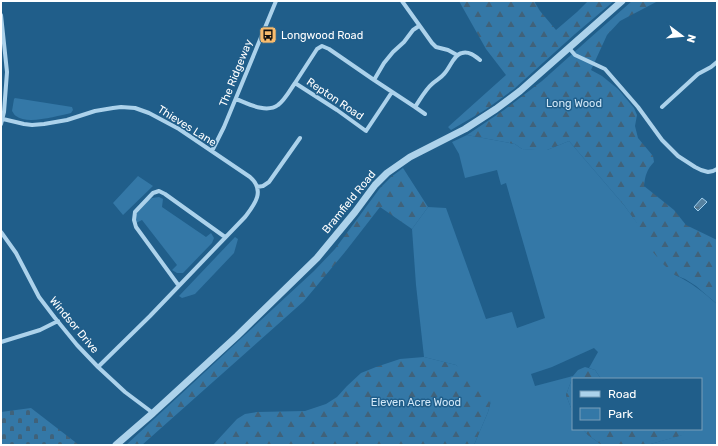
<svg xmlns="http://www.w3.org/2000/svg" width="718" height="446" viewBox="0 0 718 446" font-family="Rubik,sans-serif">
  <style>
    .green { fill: #3478a7 }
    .forest { fill: url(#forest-firs) }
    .cemetery { fill: url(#cemetery-stones) }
    .water { fill: url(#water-ripples); stroke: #a0ceec }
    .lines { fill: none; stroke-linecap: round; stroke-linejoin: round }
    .minor { stroke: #acd2eb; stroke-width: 4 }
    .tertiary { stroke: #acd2eb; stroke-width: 7 }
    .labels { text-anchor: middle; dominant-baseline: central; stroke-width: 3; stroke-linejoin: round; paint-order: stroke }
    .poi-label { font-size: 11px; fill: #fff; stroke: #205e8a; text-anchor: start }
    .street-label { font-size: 11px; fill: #fff; stroke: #205e8a }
    .park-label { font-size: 11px; fill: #d1e8f8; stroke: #205e8a }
  </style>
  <defs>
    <pattern id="forest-firs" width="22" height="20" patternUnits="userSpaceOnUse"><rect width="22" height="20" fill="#3478a7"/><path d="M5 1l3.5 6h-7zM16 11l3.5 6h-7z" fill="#40627a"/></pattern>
    <pattern id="cemetery-stones" width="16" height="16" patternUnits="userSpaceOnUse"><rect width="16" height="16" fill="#3478a7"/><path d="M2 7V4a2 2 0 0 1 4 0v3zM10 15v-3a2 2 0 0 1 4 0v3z" fill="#40627a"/></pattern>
    <pattern id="water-ripples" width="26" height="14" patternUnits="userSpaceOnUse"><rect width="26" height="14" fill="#56819f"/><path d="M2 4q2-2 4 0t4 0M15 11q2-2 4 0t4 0" fill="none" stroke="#52697a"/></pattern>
  </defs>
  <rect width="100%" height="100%" fill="#205e8a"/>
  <!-- green -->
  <path class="green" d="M 15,98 L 72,107 L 73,110 L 71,113 C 57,116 27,125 16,116 C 14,115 13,112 12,111 L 14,99 Z
    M 467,135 L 515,144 L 522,149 L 547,150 L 569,141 L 624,205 L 675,275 C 691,282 704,293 717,304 L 717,445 L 647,445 L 682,435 L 685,429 L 701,429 L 701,379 L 601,379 L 595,370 L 589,368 L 598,352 L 594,348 L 552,367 L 531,374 L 535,386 L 573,376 L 566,395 L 573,413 L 573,429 L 583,429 L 588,435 L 602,445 L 474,445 L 488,412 L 491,401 L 456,365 L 424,357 L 416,285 L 412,229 L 428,207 L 446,208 L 486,319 L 512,312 L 517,328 L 545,318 L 506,183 L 501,185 L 497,170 L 465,178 L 459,154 L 452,142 Z
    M 138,176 L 153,186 L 123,215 L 113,203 Z
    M 159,197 L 163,199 L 162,207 L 206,237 L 211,233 L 214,238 L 212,243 L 183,273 L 177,273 L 172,270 L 177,265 L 142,220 L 136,223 L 135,216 L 137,213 L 149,200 L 152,198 Z
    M 235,237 L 238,239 L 234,253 L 195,294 L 182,298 L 179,296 Z"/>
  <!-- forest -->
  <path class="forest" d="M 459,1 L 534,1 L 540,11 L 556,30 L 577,12 L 588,1 L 614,1 L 575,34 L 514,89 L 485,110 L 451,130 L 448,127 L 506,75 L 486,49 Z
    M 632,1 L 658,1 L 620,21 L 607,35 L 591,70 L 602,76 L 618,89 L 634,108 L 637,115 L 635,126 L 638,138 L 653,156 L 654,162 C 647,169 645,176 644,186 L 674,210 L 686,225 L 717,240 L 717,304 L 696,286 L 685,279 L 675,275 L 664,265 L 652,251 L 636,222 L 624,205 L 569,141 L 547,150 L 536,150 L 522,149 L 515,144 L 467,135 L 504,110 L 542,81 L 590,38 Z
    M 403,168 L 428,207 L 412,229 L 380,207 L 345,252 L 304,301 L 142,445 L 126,445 L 314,271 L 335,249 L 380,188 L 391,177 Z
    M 424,357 L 456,365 L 481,383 L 490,392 L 491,401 L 488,412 L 474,445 L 213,445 L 237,419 L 245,414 L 257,412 L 305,411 L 326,404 L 337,397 L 347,386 L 361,373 L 376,367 L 400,359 Z
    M 585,367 L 595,370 L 601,379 L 573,379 L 573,413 L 566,395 L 573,376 L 578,370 Z
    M 583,429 L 685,429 L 683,435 L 647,445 L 602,445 L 588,435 Z"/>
  <!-- cemetery -->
  <path class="cemetery" d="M 31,408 L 79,445 L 1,445 L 1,412 Z"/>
  <!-- water -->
  <path class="water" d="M 702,198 L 707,202 L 698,211 L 694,207 Z"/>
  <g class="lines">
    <!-- minor -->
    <path class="minor" d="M 402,1 L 432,43 L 436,47 L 448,50 L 457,55
      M 1,15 L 7,72 L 4,112 L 1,124
      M 419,26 L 413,30 L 404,42 L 393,52 L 384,63 L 374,80 L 415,107 C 420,100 425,90 432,84 C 436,80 441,78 444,74 C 450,68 454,54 462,53 C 469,51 475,56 480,60
      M 569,48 L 575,55 L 605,69 L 638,107 L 662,140 L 678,156 L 695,167 L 701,170 L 708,172 L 713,171 L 717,169
      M 295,83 L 317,49 L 322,46 L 329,49 L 374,80
      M 236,99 C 247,103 266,114 278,105 C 285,100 290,90 295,83 L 337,110 L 366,131 L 392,92
      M 415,107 L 425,114
      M 662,107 L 698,74 L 711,67 L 717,62
      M 3,119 L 24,124 L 32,125 L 44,124 L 67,120 L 95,111 L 113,108 L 121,107 L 135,108 L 149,113 L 179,129 L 250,177 C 266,191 254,205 245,217 L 150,316 L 98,367
      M 212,151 L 224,127 L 276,1
      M 257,187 L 263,186 L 269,182 L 300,138
      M 1,232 L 16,253 L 39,297 L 55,318 L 77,345 L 98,367 L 125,392 L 153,413
      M 179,286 L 136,227 L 134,220 L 135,212 L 153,193 L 159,191 L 165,194 L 225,237
      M 1,342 L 40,330 L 58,321"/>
    <!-- tertiary -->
    <path class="tertiary" d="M 116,445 L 153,413 L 237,336 L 317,258 L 355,212 L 375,185 L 387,173 L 410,157 L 465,129 L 496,109 L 520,91 L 622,1"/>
  </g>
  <!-- icons -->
  <defs>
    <symbol id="bus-square" viewBox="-11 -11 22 22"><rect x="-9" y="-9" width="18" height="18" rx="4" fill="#f8bc6d" stroke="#205e8a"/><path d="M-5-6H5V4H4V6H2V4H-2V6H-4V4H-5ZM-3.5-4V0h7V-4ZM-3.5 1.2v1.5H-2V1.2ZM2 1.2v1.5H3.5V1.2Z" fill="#111"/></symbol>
  </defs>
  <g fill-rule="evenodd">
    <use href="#bus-square" x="258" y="25" width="20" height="20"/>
  </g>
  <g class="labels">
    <!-- poi labels -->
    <g class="poi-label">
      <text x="281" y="35">Longwood Road</text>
    </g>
    <!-- street labels -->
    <g class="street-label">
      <text transform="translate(236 73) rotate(-68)">The Ridgeway</text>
      <text transform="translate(335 99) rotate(34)">Repton Road</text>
      <text transform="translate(187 126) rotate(32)">Thieves Lane</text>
      <text transform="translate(349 202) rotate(-51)">Bramfield Road</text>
      <text transform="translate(74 325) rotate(50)">Windsor Drive</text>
    </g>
    <!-- park labels -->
    <g class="park-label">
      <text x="574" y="103">Long Wood</text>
      <text x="416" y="402">Eleven Acre Wood</text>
    </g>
  </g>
  <!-- border -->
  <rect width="718" height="446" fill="none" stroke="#ffffff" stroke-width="4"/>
  <!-- legend -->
  <rect x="572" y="378" width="130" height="52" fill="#205e8a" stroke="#799eb9"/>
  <rect x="580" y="391" width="20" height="6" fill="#acd2eb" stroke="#799eb9"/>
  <text x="608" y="398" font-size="12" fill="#ffffff">Road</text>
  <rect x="580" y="408" width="20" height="12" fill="#3478a7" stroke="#799eb9"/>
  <text x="608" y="418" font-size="12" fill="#ffffff">Park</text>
  <!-- north arrow -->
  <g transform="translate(682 36) rotate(106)" stroke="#205e8a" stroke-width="3" paint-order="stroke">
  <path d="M0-3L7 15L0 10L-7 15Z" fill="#ffffff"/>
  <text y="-6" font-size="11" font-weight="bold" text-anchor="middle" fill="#ffffff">N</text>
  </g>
</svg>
